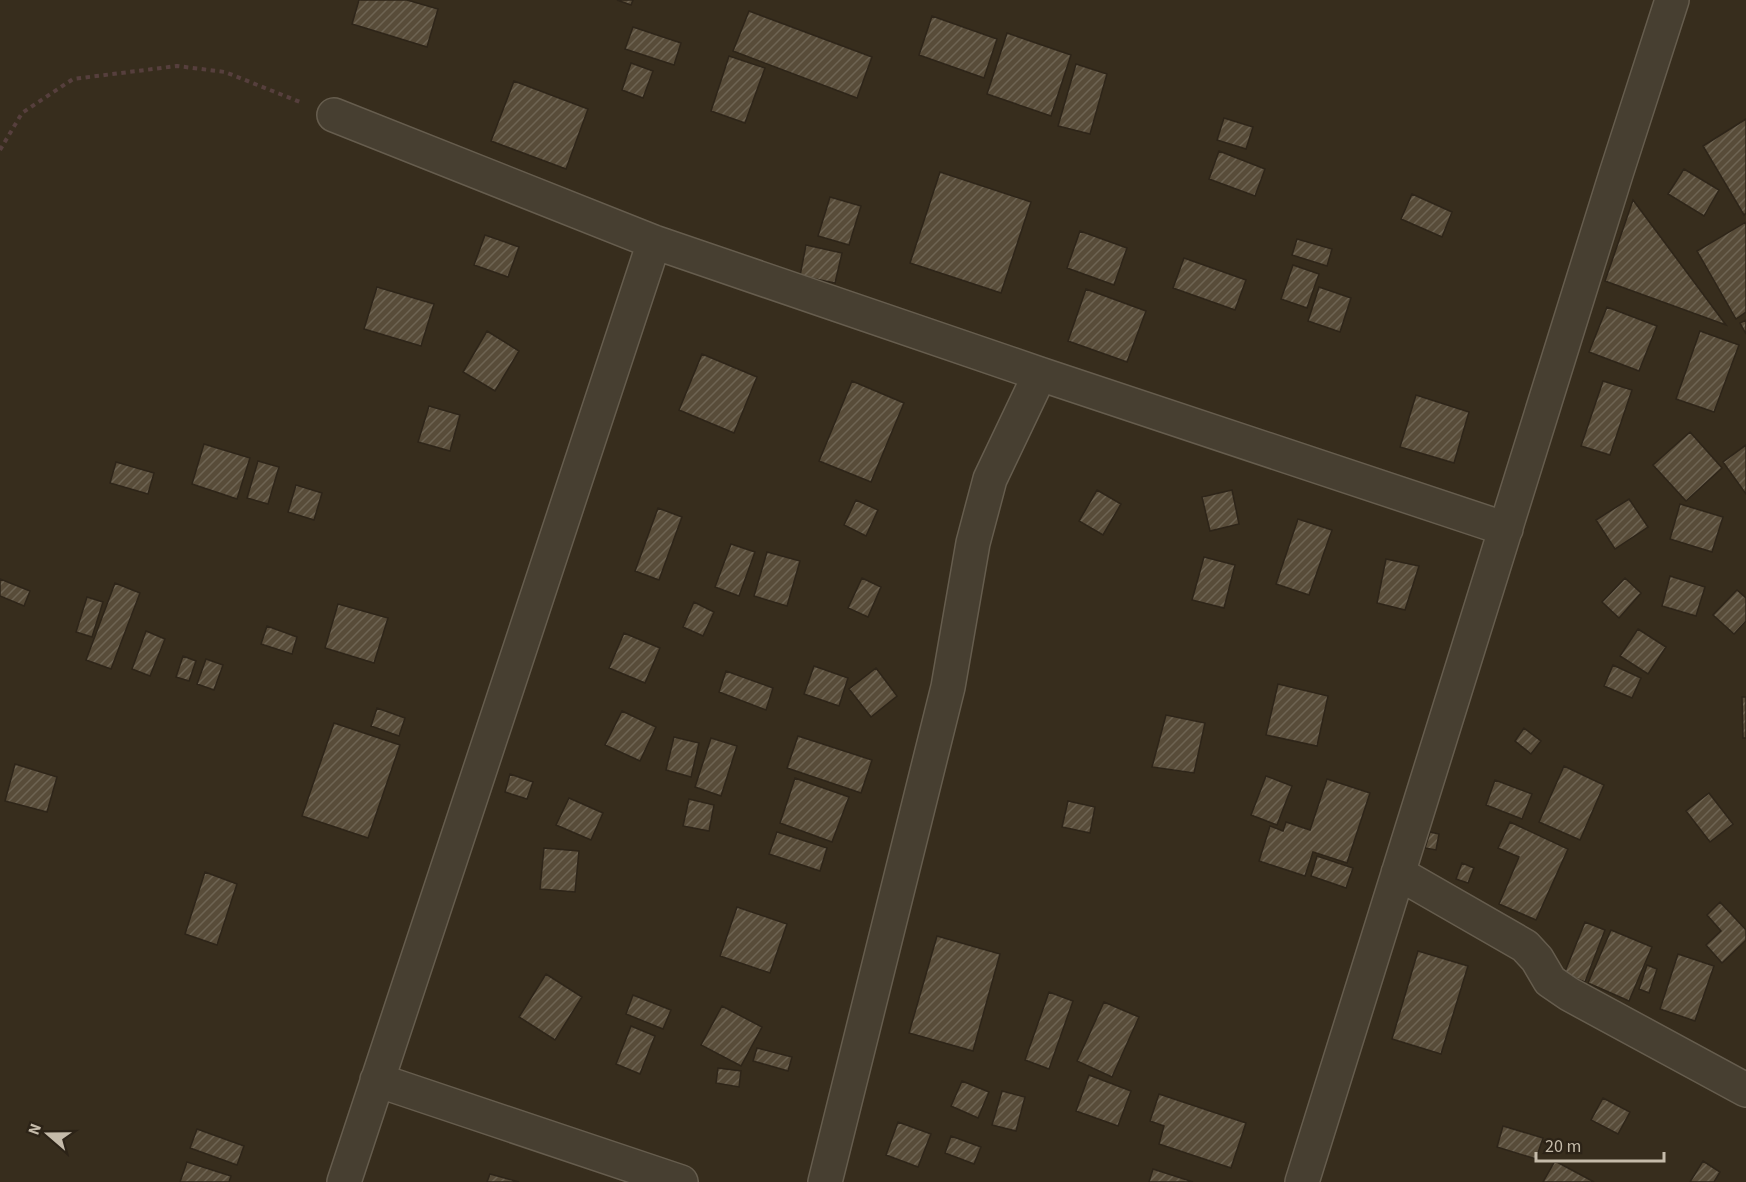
<svg xmlns="http://www.w3.org/2000/svg" width="1746" height="1182" viewBox="0 0 1746 1182" font-family="'Source Sans 3',sans-serif">
  <style>
    .building { fill: url(#building-hatch); stroke: #2e2519; stroke-width: 1.5 }
    .lines { fill: none; stroke-linecap: round; stroke-linejoin: round }
    .minor-casing { stroke: #665d4e; stroke-width: 36 }
    .path { stroke: #563f3d; stroke-width: 4; stroke-dasharray: 4.5 4.5; stroke-linecap: butt }
    .minor { stroke: #473f31; stroke-width: 33 }
  </style>
  <defs>
    <pattern id="building-hatch" width="6" height="6" patternUnits="userSpaceOnUse" patternTransform="scale(1.5)"><rect width="6" height="6" fill="#584c39"/><path d="M-1 1l2-2M0 6l6-6M5 7l2-2" fill="none" stroke="#6e6453"/></pattern>
  </defs>
  <rect width="100%" height="100%" fill="#372d1d"/>
  <!-- building -->
  <path class="building" d="M 359,0 L 407,0 L 438,9 L 427,47 L 352,24 Z
    M 617,0 L 633,0 L 631,5 Z
    M 749,11 L 872,57 L 857,98 L 733,51 Z
    M 932,16 L 997,39 L 984,78 L 919,55 Z
    M 633,27 L 681,43 L 674,65 L 625,49 Z
    M 1007,33 L 1071,55 L 1051,116 L 987,94 Z
    M 729,56 L 765,68 L 745,123 L 711,111 Z
    M 631,63 L 653,71 L 643,98 L 622,90 Z
    M 1076,64 L 1107,74 L 1090,134 L 1058,126 Z
    M 514,81 L 588,109 L 566,169 L 491,141 Z
    M 1224,118 L 1253,127 L 1246,149 L 1217,140 Z
    M 1746,119 L 1746,213 L 1744,215 L 1703,146 Z
    M 1219,151 L 1265,169 L 1255,196 L 1209,179 Z
    M 1684,169 L 1719,190 L 1704,216 L 1668,194 Z
    M 940,172 L 1031,202 L 1001,293 L 910,263 Z
    M 1412,194 L 1452,212 L 1442,237 L 1401,219 Z
    M 830,197 L 861,206 L 849,245 L 818,236 Z
    M 1633,200 L 1726,325 L 1605,281 Z
    M 1746,222 L 1746,312 L 1736,319 L 1697,251 Z
    M 1080,231 L 1127,248 L 1114,285 L 1067,268 Z
    M 485,235 L 519,247 L 508,277 L 474,265 Z
    M 1297,239 L 1332,249 L 1327,266 L 1292,255 Z
    M 806,245 L 842,253 L 835,283 L 800,276 Z
    M 1184,258 L 1246,280 L 1235,310 L 1173,288 Z
    M 1293,265 L 1319,274 L 1307,308 L 1281,299 Z
    M 377,287 L 434,304 L 421,346 L 364,329 Z
    M 1319,287 L 1351,298 L 1340,332 L 1308,321 Z
    M 1086,289 L 1146,311 L 1127,362 L 1068,341 Z
    M 1607,307 L 1657,326 L 1639,371 L 1589,352 Z
    M 1746,320 L 1746,334 L 1740,323 Z
    M 487,331 L 519,351 L 495,391 L 463,372 Z
    M 1700,331 L 1739,345 L 1714,412 L 1676,399 Z
    M 702,354 L 757,377 L 734,433 L 679,410 Z
    M 852,381 L 904,403 L 871,482 L 819,461 Z
    M 1603,381 L 1632,390 L 1610,455 L 1581,446 Z
    M 1416,395 L 1469,412 L 1454,463 L 1400,447 Z
    M 429,406 L 460,415 L 450,451 L 418,442 Z
    M 1690,432 L 1722,468 L 1686,501 L 1653,465 Z
    M 204,444 L 250,458 L 237,499 L 192,484 Z
    M 1746,445 L 1746,494 L 1723,462 Z
    M 258,461 L 279,467 L 268,504 L 247,498 Z
    M 116,462 L 154,473 L 148,494 L 110,483 Z
    M 296,485 L 322,493 L 314,520 L 288,512 Z
    M 1097,490 L 1121,504 L 1103,535 L 1079,521 Z
    M 1232,490 L 1239,524 L 1210,531 L 1202,497 Z
    M 1629,499 L 1648,527 L 1615,549 L 1596,520 Z
    M 856,500 L 878,510 L 866,536 L 844,525 Z
    M 1680,504 L 1723,517 L 1712,552 L 1670,539 Z
    M 658,508 L 682,517 L 659,580 L 635,571 Z
    M 1298,519 L 1332,530 L 1309,595 L 1276,584 Z
    M 731,544 L 755,552 L 739,596 L 715,587 Z
    M 767,552 L 800,561 L 787,606 L 754,596 Z
    M 1204,557 L 1235,565 L 1224,608 L 1192,600 Z
    M 1386,559 L 1419,566 L 1405,610 L 1377,603 Z
    M 1670,576 L 1705,587 L 1696,616 L 1662,606 Z
    M 862,578 L 881,587 L 868,617 L 848,608 Z
    M 1625,578 L 1641,593 L 1619,618 L 1602,602 Z
    M 0,579 L 30,591 L 24,606 L 0,596 Z
    M 115,583 L 140,593 L 111,669 L 86,660 Z
    M 1737,590 L 1746,598 L 1746,621 L 1734,634 L 1713,615 Z
    M 87,597 L 103,602 L 92,637 L 76,632 Z
    M 694,602 L 714,612 L 703,636 L 683,627 Z
    M 338,604 L 388,618 L 374,663 L 325,648 Z
    M 267,626 L 297,637 L 292,654 L 261,644 Z
    M 1638,629 L 1666,647 L 1648,674 L 1620,656 Z
    M 146,631 L 165,639 L 150,676 L 132,669 Z
    M 624,633 L 660,648 L 645,683 L 609,668 Z
    M 183,656 L 196,661 L 189,681 L 176,677 Z
    M 206,659 L 223,665 L 214,690 L 197,684 Z
    M 1613,665 L 1641,678 L 1632,698 L 1604,686 Z
    M 814,666 L 848,678 L 839,706 L 804,694 Z
    M 876,668 L 897,696 L 871,717 L 849,689 Z
    M 726,671 L 773,688 L 766,710 L 719,692 Z
    M 1278,684 L 1328,696 L 1317,746 L 1266,735 Z
    M 1742,697 L 1746,697 L 1746,738 L 1743,738 Z
    M 377,708 L 405,718 L 399,736 L 371,726 Z
    M 622,711 L 656,727 L 640,761 L 605,745 Z
    M 1166,715 L 1205,723 L 1194,773 L 1152,767 Z
    M 334,723 L 400,745 L 368,838 L 302,816 Z
    M 1524,728 L 1541,741 L 1531,754 L 1515,741 Z
    M 798,736 L 872,760 L 861,793 L 787,768 Z
    M 674,737 L 699,743 L 691,777 L 666,770 Z
    M 711,738 L 737,746 L 721,796 L 695,787 Z
    M 15,764 L 57,777 L 47,812 L 5,801 Z
    M 1564,766 L 1604,785 L 1580,840 L 1539,822 Z
    M 510,774 L 533,782 L 527,799 L 505,792 Z
    M 1266,776 L 1292,786 L 1277,825 L 1251,815 Z
    M 795,778 L 849,797 L 832,842 L 780,823 Z
    M 1327,779 L 1370,793 L 1347,863 L 1313,852 L 1305,876 L 1259,861 L 1270,826 L 1283,831 L 1286,822 L 1310,830 Z
    M 1495,780 L 1532,794 L 1522,819 L 1486,805 Z
    M 1709,793 L 1733,824 L 1710,842 L 1686,811 Z
    M 569,798 L 603,813 L 591,840 L 556,825 Z
    M 689,799 L 714,805 L 709,831 L 683,826 Z
    M 1068,801 L 1095,807 L 1090,833 L 1062,827 Z
    M 1510,822 L 1568,849 L 1536,920 L 1499,904 L 1519,857 L 1498,848 Z
    M 777,832 L 827,848 L 820,871 L 769,854 Z
    M 1430,832 L 1439,834 L 1436,850 L 1425,848 Z
    M 544,848 L 579,851 L 575,892 L 540,889 Z
    M 1317,856 L 1353,868 L 1346,888 L 1311,876 Z
    M 1462,863 L 1474,868 L 1468,883 L 1456,879 Z
    M 205,872 L 237,884 L 217,945 L 185,934 Z
    M 1720,902 L 1746,930 L 1746,940 L 1722,963 L 1706,945 L 1721,931 L 1707,915 Z
    M 737,907 L 787,924 L 770,973 L 720,956 Z
    M 1585,922 L 1605,930 L 1585,982 L 1564,974 Z
    M 1611,930 L 1652,947 L 1629,1001 L 1588,983 Z
    M 937,936 L 1000,954 L 973,1051 L 909,1033 Z
    M 1418,951 L 1468,966 L 1441,1054 L 1392,1039 Z
    M 1678,954 L 1714,966 L 1695,1021 L 1660,1009 Z
    M 1647,965 L 1657,969 L 1649,993 L 1639,989 Z
    M 546,974 L 582,997 L 555,1040 L 519,1017 Z
    M 1049,992 L 1073,1001 L 1049,1069 L 1025,1060 Z
    M 633,995 L 671,1010 L 663,1029 L 626,1014 Z
    M 1104,1002 L 1139,1017 L 1112,1077 L 1077,1061 Z
    M 722,1006 L 762,1027 L 741,1066 L 701,1045 Z
    M 631,1026 L 655,1036 L 640,1074 L 616,1064 Z
    M 757,1048 L 792,1057 L 788,1071 L 753,1061 Z
    M 718,1068 L 741,1071 L 739,1087 L 716,1083 Z
    M 1089,1075 L 1131,1091 L 1118,1126 L 1076,1111 Z
    M 962,1081 L 989,1092 L 978,1118 L 951,1106 Z
    M 1002,1091 L 1025,1097 L 1016,1131 L 992,1125 Z
    M 1159,1094 L 1246,1123 L 1231,1168 L 1159,1144 L 1164,1126 L 1150,1121 Z
    M 1603,1098 L 1630,1112 L 1618,1134 L 1591,1120 Z
    M 898,1122 L 931,1134 L 918,1167 L 886,1155 Z
    M 1503,1126 L 1543,1138 L 1536,1159 L 1497,1147 Z
    M 197,1129 L 244,1146 L 237,1165 L 190,1148 Z
    M 951,1136 L 981,1147 L 974,1164 L 945,1153 Z
    M 1555,1161 L 1594,1182 L 1543,1182 Z
    M 1703,1161 L 1720,1172 L 1714,1182 L 1690,1182 Z
    M 187,1162 L 231,1176 L 229,1182 L 180,1182 Z
    M 1153,1169 L 1193,1182 L 1149,1182 Z
    M 490,1174 L 519,1182 L 487,1182 Z"/>
  <g class="lines">
    <defs>
      <path id="minor" d="M 334,115 L 654,242 L 1040,374 L 1506,529
        M 1398,873 L 1525,946 L 1537,959 L 1550,981 L 1569,994 L 1746,1090
        M 377,1080 L 681,1182
        M 344,1182 L 654,242
        M 825,1182 L 948,687 L 973,543 L 990,479 L 1040,374
        M 1302,1182 L 1616,174 L 1672,0"/>
    </defs>
    <!-- minor casing -->
    <use href="#minor" class="minor-casing"/>
    <!-- path -->
    <path class="path" d="M 0,150 L 22,113 L 73,79 L 177,66 L 225,72 L 300,102"/>
    <!-- minor -->
    <use href="#minor" class="minor"/>
  </g>
  <!-- north arrow -->
  <g transform="translate(48 1134) rotate(290)" stroke="#2c2317" stroke-width="4.5" paint-order="stroke">
  <path d="M0-4.5L10 22L0 15L-10 22Z" fill="#c5bbaa"/>
  <text y="-9" font-size="16" font-weight="bold" text-anchor="middle" fill="#c5bbaa">N</text>
  </g>
  <!-- scale -->
  <path d="M1536 1152v9h128v-9" fill="none" stroke="#c5bbaa" stroke-width="3"/>
  <text x="1545" y="1152" font-size="18" fill="#c5bbaa" stroke="#2c2317" stroke-width="4.5" paint-order="stroke">20 m</text>
</svg>
